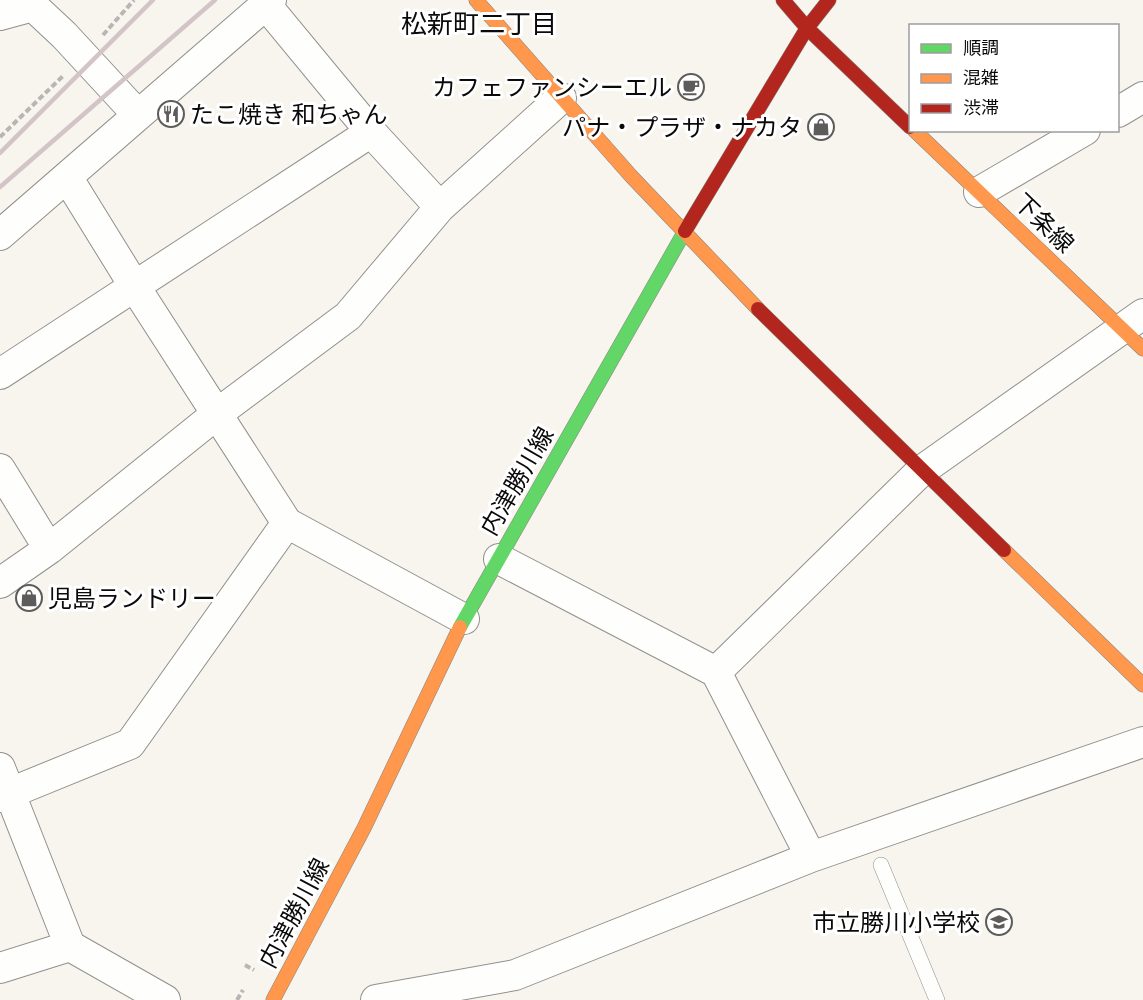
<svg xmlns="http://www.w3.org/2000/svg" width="1143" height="1000" viewBox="0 0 1143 1000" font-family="'Zilla Slab','Noto Sans JP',serif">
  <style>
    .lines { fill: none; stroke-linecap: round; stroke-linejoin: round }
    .lane-casing { stroke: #91908d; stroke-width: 16 }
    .street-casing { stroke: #91908d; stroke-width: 32 }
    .fast-casing { stroke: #888683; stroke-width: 15 }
    .slow-casing { stroke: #888683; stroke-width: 15 }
    .jam-casing { stroke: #888683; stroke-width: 15 }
    .path { stroke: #b7b6b5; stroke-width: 4; stroke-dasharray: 6 3; stroke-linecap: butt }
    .lane { stroke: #fefefc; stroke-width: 15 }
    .street { stroke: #fefefc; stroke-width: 30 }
    .fast { stroke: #63d668; stroke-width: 14 }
    .slow { stroke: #ff974d; stroke-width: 14 }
    .jam { stroke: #b3261e; stroke-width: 14 }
    .rail { stroke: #d3c5c7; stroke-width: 4.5 }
    .labels { text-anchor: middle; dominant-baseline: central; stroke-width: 6; stroke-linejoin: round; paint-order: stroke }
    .poi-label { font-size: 24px; fill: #0a0a0a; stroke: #fff; text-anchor: end }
    .street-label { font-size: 24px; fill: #0a0a0a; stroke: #fff }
    .neighbourhood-label { font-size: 26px; fill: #0a0a0a; stroke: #fff }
  </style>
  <rect width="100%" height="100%" fill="#f8f5ee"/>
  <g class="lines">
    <defs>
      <path id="lane" d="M 881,865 L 937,1000"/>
      <path id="street" d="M 31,0 L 33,6 L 64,35 L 138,115
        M 266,5 L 371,132 L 440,207
        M 0,15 L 33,6
        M 1118,112 L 1143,97
        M 67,177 L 135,287 L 287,523 L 464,619
        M 979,192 L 1085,130
        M 0,235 L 271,0
        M 0,374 L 371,132
        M 0,469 L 49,549
        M 499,559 L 716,672 L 811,857
        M 0,583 L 49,549 L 218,413 L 348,316 L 440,207 L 561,98
        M 716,672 L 921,471 L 1143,314
        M 0,768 L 70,946
        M 0,797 L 130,744 L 287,523
        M 0,968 L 70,946 L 165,1000
        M 376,1000 L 515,975 L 811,857 L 1143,742"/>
      <path id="fast" d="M 460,627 L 685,231"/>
      <path id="slow" d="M 476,0 L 631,176 L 758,309
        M 914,130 L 1143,349
        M 1004,550 L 1143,685
        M 273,1000 L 364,828 L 460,627"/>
      <path id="jam" d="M 783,0 L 807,28 L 910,127
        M 685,231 L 807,28 L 829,0
        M 758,309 L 1004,550"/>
    </defs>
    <!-- lane casing -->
    <use href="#lane" class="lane-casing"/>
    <!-- street casing -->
    <use href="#street" class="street-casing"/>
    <!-- fast casing -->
    <use href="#fast" class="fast-casing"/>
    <!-- slow casing -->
    <use href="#slow" class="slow-casing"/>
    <!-- jam casing -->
    <use href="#jam" class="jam-casing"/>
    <!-- path -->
    <path class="path" d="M 103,35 L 134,0
      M 0,137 L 64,75
      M 245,965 L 254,970
      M 237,1000 L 243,990"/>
    <!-- lane -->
    <use href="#lane" class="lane"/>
    <!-- street -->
    <use href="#street" class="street"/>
    <!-- fast -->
    <use href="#fast" class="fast"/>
    <!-- slow -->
    <use href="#slow" class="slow"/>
    <!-- jam -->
    <use href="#jam" class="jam"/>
    <!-- rail -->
    <path class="rail" d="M 0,153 L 153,0
      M 0,187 L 215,0"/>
  </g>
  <!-- icons -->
  <defs>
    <symbol id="cafe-ring" viewBox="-11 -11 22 22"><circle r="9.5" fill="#fff" stroke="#5d5c5a" stroke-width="1.5"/><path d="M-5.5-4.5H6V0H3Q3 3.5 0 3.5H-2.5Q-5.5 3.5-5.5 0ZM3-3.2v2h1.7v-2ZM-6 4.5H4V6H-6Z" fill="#5d5c5a"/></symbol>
    <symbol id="restaurant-ring" viewBox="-11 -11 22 22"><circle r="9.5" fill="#fff" stroke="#5d5c5a" stroke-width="1.5"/><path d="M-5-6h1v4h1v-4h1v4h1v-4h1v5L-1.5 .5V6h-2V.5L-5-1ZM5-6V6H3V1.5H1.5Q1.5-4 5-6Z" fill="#5d5c5a"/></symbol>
    <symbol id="shop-ring" viewBox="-11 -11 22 22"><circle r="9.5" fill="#fff" stroke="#5d5c5a" stroke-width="1.5"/><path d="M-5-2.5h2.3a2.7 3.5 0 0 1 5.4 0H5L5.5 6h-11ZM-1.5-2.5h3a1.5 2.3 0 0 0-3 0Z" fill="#5d5c5a"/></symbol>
    <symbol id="school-ring" viewBox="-11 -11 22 22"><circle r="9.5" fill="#fff" stroke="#5d5c5a" stroke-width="1.5"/><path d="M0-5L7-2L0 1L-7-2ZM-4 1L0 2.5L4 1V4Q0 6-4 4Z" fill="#5d5c5a"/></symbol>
  </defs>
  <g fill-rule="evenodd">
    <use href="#cafe-ring" x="676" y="72" width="30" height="30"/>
    <use href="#restaurant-ring" x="156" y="99" width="30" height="30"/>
    <use href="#shop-ring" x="806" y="112" width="30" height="30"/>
    <use href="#shop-ring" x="14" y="583" width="30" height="30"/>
    <use href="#school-ring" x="984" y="907" width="30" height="30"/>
  </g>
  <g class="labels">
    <!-- poi labels -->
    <g class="poi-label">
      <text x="672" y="87">カフェファンシーエル</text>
      <text x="190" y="114" text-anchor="start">たこ焼き 和ちゃん</text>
      <text x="802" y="127">パナ・プラザ・ナカタ</text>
      <text x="48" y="598" text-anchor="start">児島ランドリー</text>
      <text x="980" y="922">市立勝川小学校</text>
    </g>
    <!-- street labels -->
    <g class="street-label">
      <text transform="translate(1044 223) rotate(44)">下条線</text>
      <text transform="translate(517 481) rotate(-60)">内津勝川線</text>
      <text transform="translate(294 913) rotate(-62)">内津勝川線</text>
    </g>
    <!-- neighbourhood labels -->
    <g class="neighbourhood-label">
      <text x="479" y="24">松新町二丁目</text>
    </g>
  </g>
  <!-- legend -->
  <rect x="909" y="24" width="210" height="108" fill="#ffffff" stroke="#9d9d9d" stroke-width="1.5"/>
  <rect x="921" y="44" width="30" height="9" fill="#63d668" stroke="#9d9d9d" stroke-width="1.5"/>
  <text x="963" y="54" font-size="18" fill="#0a0a0a">順調</text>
  <rect x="921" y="74" width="30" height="9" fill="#ff974d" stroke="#9d9d9d" stroke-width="1.5"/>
  <text x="963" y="84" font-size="18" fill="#0a0a0a">混雑</text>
  <rect x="921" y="104" width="30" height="9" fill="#b3261e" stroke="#9d9d9d" stroke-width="1.5"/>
  <text x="963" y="114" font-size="18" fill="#0a0a0a">渋滞</text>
</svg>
